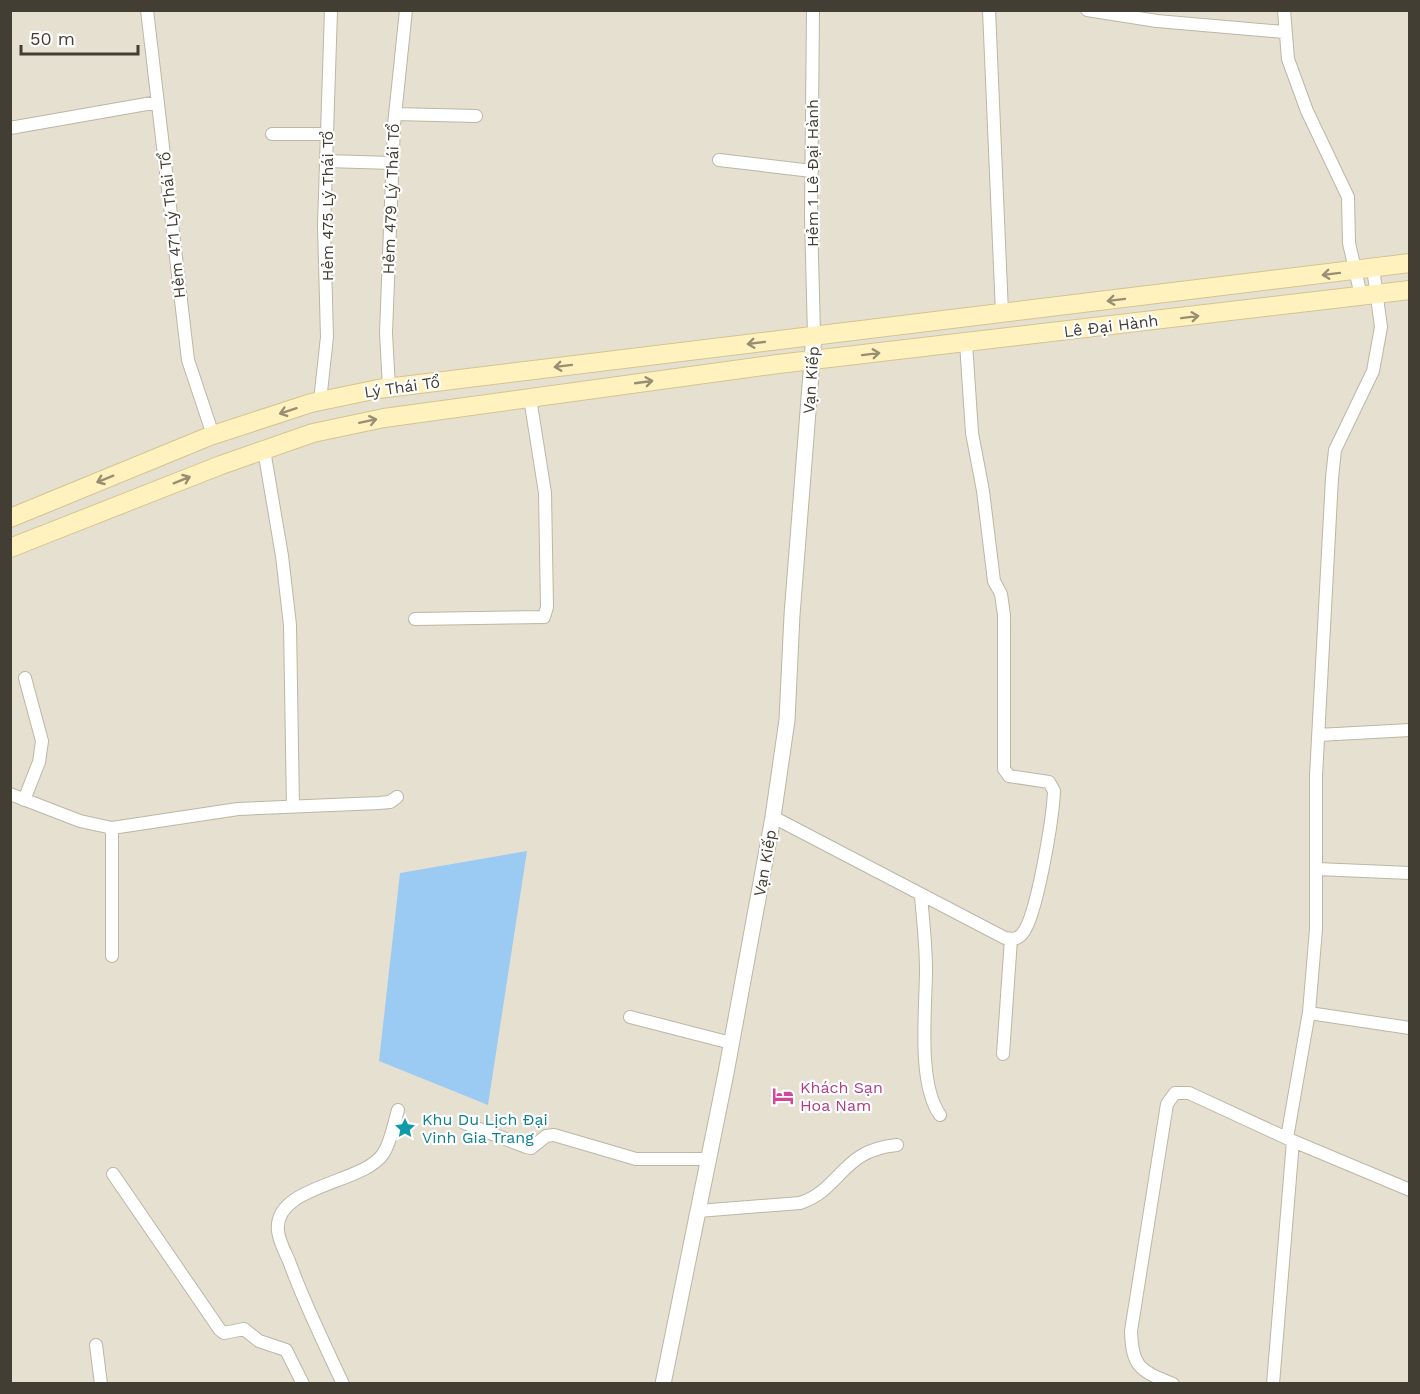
<svg xmlns="http://www.w3.org/2000/svg" width="1420" height="1394" viewBox="0 0 1420 1394" font-family="'Work Sans',sans-serif">
  <style>
    .residential { fill: #e6e0d0 }
    .water { fill: #9bcbf2 }
    .lines { fill: none; stroke-linecap: round; stroke-linejoin: round }
    .minor-casing { stroke: #bdb6a5; stroke-width: 14 }
    .tertiary-casing { stroke: #bdb6a5; stroke-width: 17 }
    .secondary-casing { stroke: #d3c590; stroke-width: 20 }
    .minor { stroke: #fff; stroke-width: 12 }
    .tertiary { stroke: #fff; stroke-width: 15 }
    .secondary { stroke: #fff2bf; stroke-width: 18 }
    .oneway { stroke: #988f72 }
    .labels { text-anchor: middle; dominant-baseline: central; stroke-width: 4.5; stroke-linejoin: round; paint-order: stroke }
    .street-label { font-size: 16px; fill: #433e33; stroke: #fff }
    .hotel-label { font-size: 16px; fill: #b23c85; stroke: #fff; text-anchor: start }
    .culture-label { font-size: 16px; fill: #0d838f; stroke: #fff; text-anchor: start }
  </style>
  <rect width="100%" height="100%" fill="#f2eee2"/>
  <!-- residential -->
  <path class="residential" d="M 11,11 L 1409,11 L 1409,1383 L 11,1383 Z"/>
  <!-- water -->
  <path class="water" d="M 527,851 L 488,1105 L 379,1061 L 400,873 Z"/>
  <g class="lines">
    <defs>
      <path id="minor" d="M 147,10 L 188,360 L 213,435
        M 813,10 L 811,217 L 814,335
        M 989,10 L 1002,313
        M 1087,10 L 1157,21 L 1284,32
        M 1284,10 L 1288,59 L 1307,111 L 1348,197 L 1349,243 L 1361,296
        M 395,114 L 476,116
        M 10,128 L 158,102
        M 272,134 L 327,134
        M 719,160 L 812,171
        M 326,161 L 393,163
        M 389,388 L 386,333 L 394,125 L 406,10
        M 320,401 L 327,337 L 324,226 L 331,10
        M 264,450 L 282,556 L 290,625 L 293,807
        M 415,619 L 544,617 L 547,607 L 545,493 L 530,398
        M 1318,735 L 1410,730
        M 10,794 L 80,821 L 112,828 L 238,809 L 379,803 L 390,802 L 397,797
        M 24,800 L 39,762 L 42,741 L 25,678
        M 773,817 L 1005,938 C 1011,939 1017,940 1022,934 C 1037,918 1053,816 1054,791 L 1049,782 L 1009,776 L 1004,769 L 1004,615 L 1001,594 L 994,581 L 983,491 L 972,433 L 966,343
        M 1317,869 L 1410,873
        M 921,896 C 923,920 926,945 926,970 C 926,1008 917,1083 940,1115
        M 112,956 L 112,828
        M 1309,1013 L 1410,1028
        M 630,1017 L 731,1043
        M 1003,1054 L 1011,939
        M 464,1123 L 526,1147 L 531,1148 L 546,1136 L 554,1135 L 636,1159 L 708,1159
        M 1287,1138 L 1309,1012 L 1316,929 L 1316,776 L 1332,478 L 1335,450 L 1373,371 L 1381,327 L 1373,268
        M 113,1174 L 220,1330 L 224,1333 L 244,1329 L 259,1341 L 286,1350 L 303,1384
        M 698,1211 L 800,1203 C 842,1189 841,1150 897,1145
        M 96,1345 L 101,1384
        M 343,1384 C 324,1343 304,1303 289,1261 C 285,1252 279,1241 278,1231 C 273,1185 363,1184 383,1154 C 391,1142 394,1123 398,1110
        M 1173,1384 C 1141,1371 1132,1368 1131,1331 L 1167,1104 L 1175,1093 L 1189,1093 L 1293,1141 L 1410,1190
        M 1273,1384 L 1293,1141"/>
      <path id="tertiary" d="M 663,1384 L 726,1073 L 773,817 L 787,720 L 792,615 L 814,335"/>
      <path id="secondary" d="M 10,518 L 210,436 L 311,403 L 378,389 L 1410,263
        M 10,548 L 221,465 L 313,433 L 384,418 L 778,364 L 1410,290"/>
    </defs>
    <!-- minor casing -->
    <use href="#minor" class="minor-casing"/>
    <!-- tertiary casing -->
    <use href="#tertiary" class="tertiary-casing"/>
    <!-- secondary casing -->
    <use href="#secondary" class="secondary-casing"/>
    <!-- minor -->
    <use href="#minor" class="minor"/>
    <!-- tertiary -->
    <use href="#tertiary" class="tertiary"/>
    <!-- secondary -->
    <use href="#secondary" class="secondary"/>
  </g>
  <!-- one-way arrows -->
  <defs><path id="oneway-shaft" d="M-6 0H5M1.5-3L5.5 0L1.5 3" fill="none" stroke-width="1.6" stroke-linecap="round" stroke-linejoin="round" transform="scale(1.5)"/></defs>
  <g class="oneway">
    <use href="#oneway-shaft" transform="translate(1331 274) rotate(173)"/>
    <use href="#oneway-shaft" transform="translate(1116 300) rotate(173)"/>
    <use href="#oneway-shaft" transform="translate(1190 317) rotate(-7)"/>
    <use href="#oneway-shaft" transform="translate(756 343) rotate(173)"/>
    <use href="#oneway-shaft" transform="translate(871 354) rotate(-7)"/>
    <use href="#oneway-shaft" transform="translate(563 366) rotate(173)"/>
    <use href="#oneway-shaft" transform="translate(644 382) rotate(-8)"/>
    <use href="#oneway-shaft" transform="translate(288 411) rotate(162)"/>
    <use href="#oneway-shaft" transform="translate(368 421) rotate(-12)"/>
    <use href="#oneway-shaft" transform="translate(105 479) rotate(158)"/>
    <use href="#oneway-shaft" transform="translate(182 480) rotate(-22)"/>
  </g>
  <!-- icons -->
  <defs>
    <symbol id="hotel-bare" viewBox="-9 -9 18 18"><path d="M-6-4.5h1.5V1H6V5H4.5V3h-9V5H-6ZM-4 0a1.8 1.8 0 1 1 3.6 0ZM.5 0V-2.5h3Q6-2.5 6 0Z" fill="#d1479c" stroke="#fff" stroke-width="2.5" paint-order="stroke"/></symbol>
    <symbol id="sight-bare" viewBox="-9 -9 18 18"><path d="M0-6L1.8-2.2L6-1.7L2.9 1.2L3.7 5.4L0 3.3L-3.7 5.4L-2.9 1.2L-6-1.7L-1.8-2.2Z" fill="#0f9aa8" stroke="#fff" stroke-width="2.5" paint-order="stroke"/></symbol>
  </defs>
  <g fill-rule="evenodd">
    <use href="#hotel-bare" x="768" y="1081" width="30" height="30"/>
    <use href="#sight-bare" x="390" y="1113" width="30" height="30"/>
  </g>
  <g class="labels">
    <!-- street labels -->
    <g class="street-label">
      <text transform="translate(812 173) rotate(-90)">Hẻm 1 Lê Đại Hành</text>
      <text transform="translate(391 199) rotate(-88)">Hẻm 479 Lý Thái Tổ</text>
      <text transform="translate(327 206) rotate(-90)">Hẻm 475 Lý Thái Tổ</text>
      <text transform="translate(172 225) rotate(-96)">Hẻm 471 Lý Thái Tổ</text>
      <text transform="translate(1111 326) rotate(-7)">Lê Đại Hành</text>
      <text transform="translate(811 380) rotate(-86)">Vạn Kiếp</text>
      <text transform="translate(402 387) rotate(-8)">Lý Thái Tổ</text>
      <text transform="translate(765 863) rotate(-80)">Vạn Kiếp</text>
    </g>
    <!-- hotel labels -->
    <g class="hotel-label">
      <text x="800" y="1087">Khách Sạn<tspan x="800" dy="18">Hoa Nam</tspan></text>
    </g>
    <!-- culture labels -->
    <g class="culture-label">
      <text x="422" y="1119">Khu Du Lịch Đại<tspan x="422" dy="18">Vinh Gia Trang</tspan></text>
    </g>
  </g>
  <!-- border -->
  <rect width="1420" height="1394" fill="none" stroke="#433e33" stroke-width="24"/>
  <!-- scale -->
  <path d="M21 45v9h117v-9" fill="none" stroke="#433e33" stroke-width="3"/>
  <text x="30" y="45" font-size="18" fill="#433e33" stroke="#ffffff" stroke-width="4.5" paint-order="stroke">50 m</text>
</svg>
